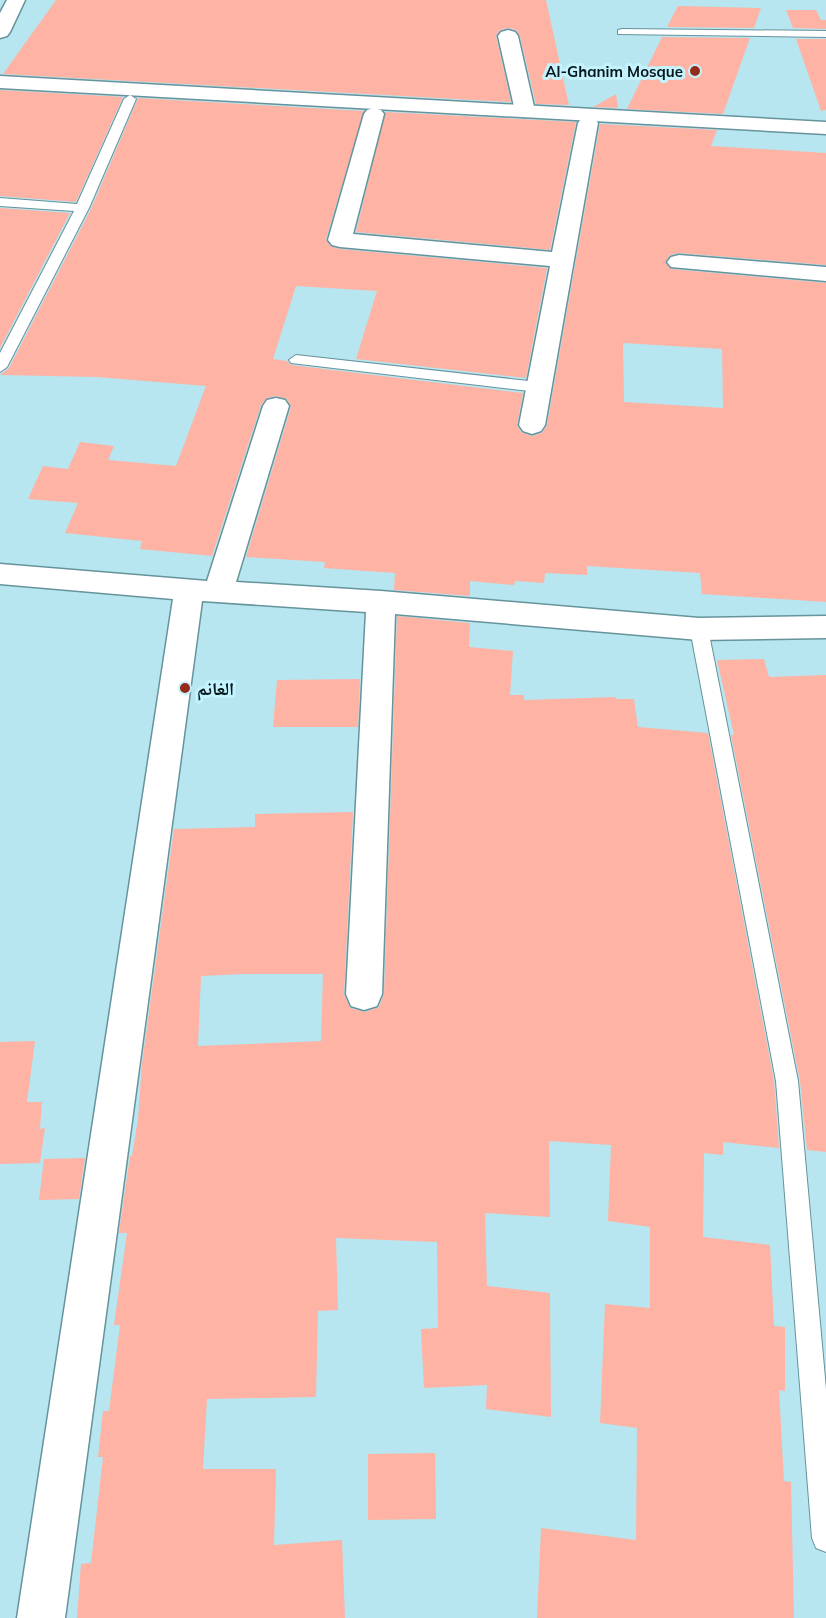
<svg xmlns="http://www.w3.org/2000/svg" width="826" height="1618" viewBox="0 0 826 1618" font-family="Mulish,'Noto Naskh Arabic',sans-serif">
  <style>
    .building { fill: #feb3a4; fill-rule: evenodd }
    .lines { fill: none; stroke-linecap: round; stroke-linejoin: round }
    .service-casing { stroke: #66939c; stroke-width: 2 }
    .minor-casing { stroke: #66939c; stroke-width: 3 }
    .tertiary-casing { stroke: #66939c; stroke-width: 3 }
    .service { fill: #fff; fill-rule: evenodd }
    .minor { fill: #fff; fill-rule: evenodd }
    .tertiary { fill: #fff; fill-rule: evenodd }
    .poi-dot { fill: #952c1b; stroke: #c4f3fd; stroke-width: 2 }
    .labels { text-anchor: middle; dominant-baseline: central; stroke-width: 6; stroke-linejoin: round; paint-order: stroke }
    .far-poi-label { font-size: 15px; font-weight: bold; fill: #05171b; stroke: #c4f3fd; text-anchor: end }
    .poi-label { font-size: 18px; font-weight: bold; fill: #05171b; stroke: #c4f3fd; text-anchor: start }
  </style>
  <rect width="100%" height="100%" fill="#b7e6f0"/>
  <!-- building -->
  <path class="building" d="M 56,0 L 546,0 L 569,105 L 536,104 L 520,36 L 516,30 L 509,28 L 500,30 L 496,36 L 511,102 L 3,74 Z
    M 678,6 L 761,8 L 754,28 L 667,27 Z
    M 786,10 L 816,10 L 821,20 L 826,20 L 826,29 L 793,28 Z
    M 662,37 L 750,38 L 723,114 L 627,109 Z
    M 796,39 L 826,39 L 826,110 L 821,111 Z
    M 0,90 L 123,97 L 76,202 L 0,196 Z
    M 616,94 L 618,108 L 593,107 Z
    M 138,98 L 364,111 L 326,239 L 330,246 L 340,249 L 547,268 L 526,378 L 356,359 L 377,291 L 296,286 L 273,359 L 287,361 L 291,365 L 523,393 L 517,425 L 521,432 L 531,436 L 542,433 L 547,425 L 600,124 L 717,130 L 711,146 L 826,153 L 826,265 L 679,253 L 670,255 L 665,262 L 671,269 L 826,283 L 826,602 L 702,594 L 700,573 L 587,566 L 587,575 L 545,573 L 544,583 L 515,581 L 514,585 L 470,581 L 470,596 L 394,590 L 395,573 L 324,568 L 325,562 L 246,557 L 291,407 L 287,399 L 276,396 L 267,398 L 261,405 L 212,556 L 140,549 L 142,541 L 65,533 L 78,503 L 28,499 L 43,466 L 68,469 L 80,442 L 114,446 L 108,460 L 176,466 L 206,386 L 97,377 L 0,375 L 9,368 L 91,209 ZM 623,343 L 722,349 L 723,408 L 624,402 Z
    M 385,112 L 576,122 L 550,250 L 356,232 Z
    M 0,208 L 70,213 L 0,348 Z
    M 397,616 L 470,623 L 469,647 L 513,651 L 510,695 L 524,695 L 524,700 L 616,697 L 616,699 L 634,699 L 638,727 L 708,733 L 774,1081 L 779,1148 L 723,1142 L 723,1155 L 704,1153 L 703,1237 L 770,1245 L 774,1326 L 785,1327 L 785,1391 L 779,1390 L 784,1481 L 791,1482 L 794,1618 L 537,1618 L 541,1528 L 636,1540 L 637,1428 L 600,1423 L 605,1304 L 650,1308 L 650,1227 L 608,1221 L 611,1145 L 549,1141 L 550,1217 L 485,1213 L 487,1286 L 550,1293 L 551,1417 L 486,1409 L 487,1385 L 424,1388 L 421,1329 L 438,1328 L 437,1242 L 336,1238 L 338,1310 L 318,1311 L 316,1397 L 207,1399 L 203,1469 L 276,1469 L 274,1545 L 342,1540 L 345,1618 L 77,1618 L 81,1564 L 91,1563 L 103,1457 L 98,1457 L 103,1411 L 109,1411 L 120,1325 L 114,1325 L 127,1233 L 119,1233 L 130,1156 L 132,1156 L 138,1119 L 142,1064 L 174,829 L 255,827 L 255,814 L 353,812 L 344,994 L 350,1008 L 365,1012 L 379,1007 L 384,994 ZM 244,974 L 323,974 L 321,1041 L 198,1046 L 201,976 Z
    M 764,659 L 769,677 L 826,675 L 826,1152 L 807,1150 L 800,1081 L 731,735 L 734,735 L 717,660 Z
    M 360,679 L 358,727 L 273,727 L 277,680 Z
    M 35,1041 L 27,1102 L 42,1102 L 40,1129 L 45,1128 L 40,1163 L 0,1164 L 0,1042 Z
    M 85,1158 L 79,1199 L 39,1200 L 44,1159 Z
    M 435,1453 L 436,1519 L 368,1520 L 368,1454 Z"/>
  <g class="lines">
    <defs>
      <path id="service" d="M 622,29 L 826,31 L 826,37 L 618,34 L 618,30 Z
        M 130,95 L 136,99 L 89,208 L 7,367 L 0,372 L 0,353 L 74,211 L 0,206 L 0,198 L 77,204 L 124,99 Z
        M 296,355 L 538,382 L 546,387 L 538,392 L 291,363 L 289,360 Z
        M 699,622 L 705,624 L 708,629 L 798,1081 L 826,1389 L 826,1552 L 816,1548 L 812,1538 L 776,1081 L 690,629 L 693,624 Z"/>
      <path id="minor" d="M 7,0 L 25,0 L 10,32 L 7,36 L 0,38 L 0,13 Z
        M 508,30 L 515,32 L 518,36 L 535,111 L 532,115 L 525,117 L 518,115 L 515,111 L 498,36 L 501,32 Z
        M 374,108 L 381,110 L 384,114 L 353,234 L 552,252 L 578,123 L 581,119 L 588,117 L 595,119 L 598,123 L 545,425 L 541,431 L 532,434 L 523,431 L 519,425 L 550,266 L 340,247 L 332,245 L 328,240 L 364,114 L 367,110 Z
        M 679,255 L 826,267 L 826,281 L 671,267 L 667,262 L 671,257 Z
        M 276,398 L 285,400 L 289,406 L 236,582 L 381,591 L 699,618 L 826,616 L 826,638 L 699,640 L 395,614 L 382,994 L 377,1006 L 364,1010 L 351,1006 L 346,994 L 366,612 L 202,601 L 65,1618 L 17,1618 L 173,599 L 0,584 L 0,564 L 207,581 L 263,406 L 267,400 Z"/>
      <path id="tertiary" d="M 0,76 L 826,122 L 826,134 L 0,88 Z"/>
    </defs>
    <!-- service casing -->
    <use href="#service" class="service-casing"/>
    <!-- minor casing -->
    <use href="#minor" class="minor-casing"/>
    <!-- tertiary casing -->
    <use href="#tertiary" class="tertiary-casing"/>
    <!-- service -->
    <use href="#service" class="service"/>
    <!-- minor -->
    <use href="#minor" class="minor"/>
    <!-- tertiary -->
    <use href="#tertiary" class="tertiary"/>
  </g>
  <!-- markers -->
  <g class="poi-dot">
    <circle cx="695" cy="71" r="6"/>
    <circle cx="185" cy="688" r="6"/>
  </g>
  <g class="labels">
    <!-- far-poi labels -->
    <g class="far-poi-label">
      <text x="683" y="71">Al-Ghanim Mosque</text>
    </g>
    <!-- poi labels -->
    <g class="poi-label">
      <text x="197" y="688">الغانم</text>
    </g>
  </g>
</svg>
